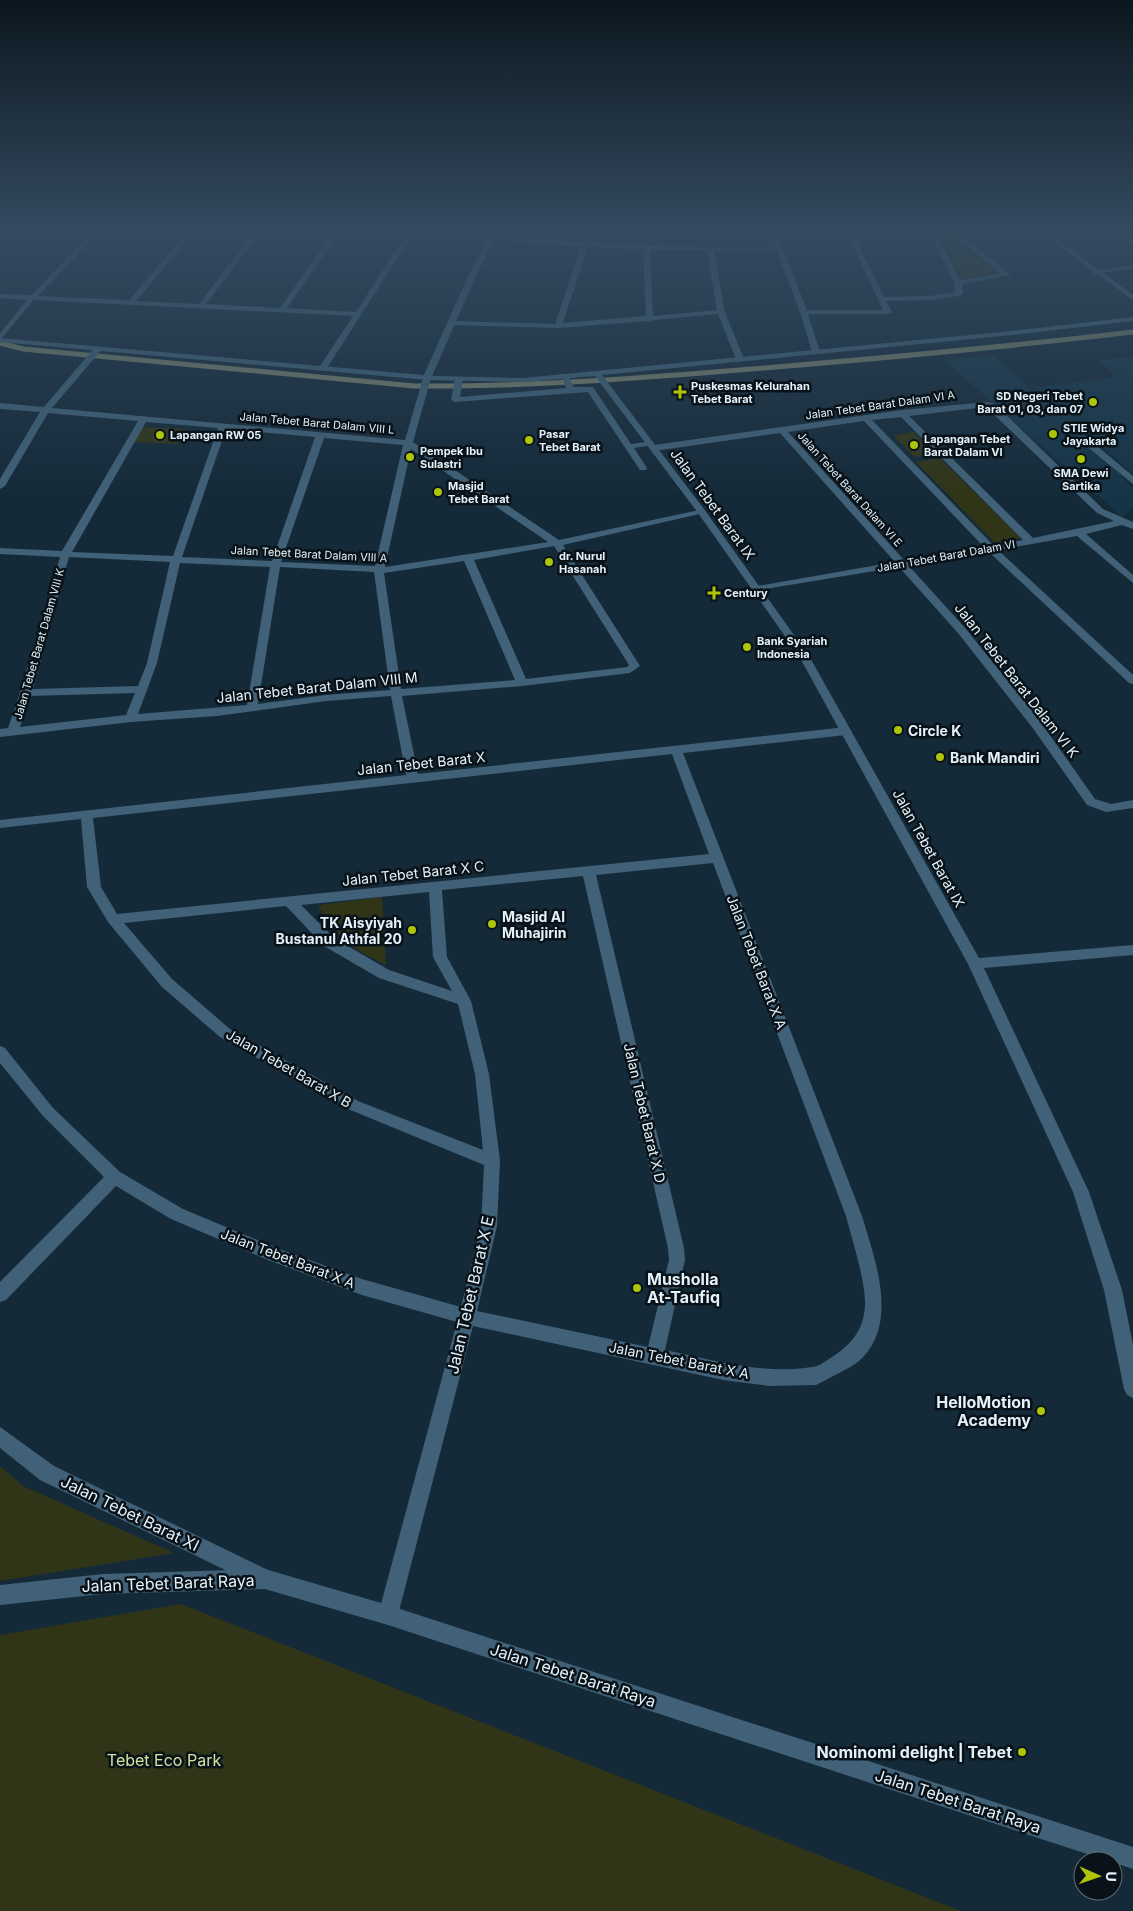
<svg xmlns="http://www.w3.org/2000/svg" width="1133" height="1911" viewBox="0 0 1133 1911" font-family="Inter,sans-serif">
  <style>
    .built { fill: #163447 }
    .green { fill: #303518 }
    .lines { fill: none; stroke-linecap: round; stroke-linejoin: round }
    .stream { stroke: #79826a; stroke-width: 5 }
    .service { fill: #406177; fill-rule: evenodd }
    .minor { fill: #406177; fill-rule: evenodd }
    .tertiary { fill: #406177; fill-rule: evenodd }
    .poi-dot { fill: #aec509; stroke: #081218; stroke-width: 2 }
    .labels { text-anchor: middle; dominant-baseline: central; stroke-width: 5; stroke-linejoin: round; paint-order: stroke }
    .far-poi-label { font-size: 11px; font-weight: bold; fill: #e3f1fa; stroke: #081218; text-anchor: start }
    .far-street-label { font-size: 11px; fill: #e3f1fa; stroke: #081218 }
    .street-label { font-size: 14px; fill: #e3f1fa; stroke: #081218 }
    .poi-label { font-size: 14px; font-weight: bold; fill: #e3f1fa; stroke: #081218; text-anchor: start }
    .near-poi-label { font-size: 16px; font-weight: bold; fill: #e3f1fa; stroke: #081218; text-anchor: end }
    .near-street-label { font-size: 16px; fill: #e3f1fa; stroke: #081218 }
    .near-park-label { font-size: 16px; fill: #d5e3a1; stroke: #081218 }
  </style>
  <rect width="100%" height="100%" fill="#142a39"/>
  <!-- built -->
  <path class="built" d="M 993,355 L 1024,384 L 1064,413 L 1036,387 L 1116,377 L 1099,360 L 1133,357 L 1133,474 L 1074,422 L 1133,489 L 1133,507 L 1122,517 L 944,360 Z"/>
  <!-- green -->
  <path class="green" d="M 937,229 L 947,229 L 965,248 L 1003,275 L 961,279 Z
    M 143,427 L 187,429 L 178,444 L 133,442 Z
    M 914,432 L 935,454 L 914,457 L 893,435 Z
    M 940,458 L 1021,538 L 995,543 L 916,462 Z
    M 382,897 L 386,965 C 367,956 343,943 330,926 C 325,920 322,911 318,905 Z
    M 0,1466 L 23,1486 L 174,1553 L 0,1581 Z
    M 181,1604 L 961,1911 L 0,1911 L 0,1635 Z"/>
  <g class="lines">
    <!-- stream -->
    <path class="stream" d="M 0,343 L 23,349 L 414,386 C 535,387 655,377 776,367 C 895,357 1014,346 1133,332"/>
    <!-- service -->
    <path class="service" d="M 561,374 L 567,374 L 574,387 L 593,387 L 631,444 L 653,441 L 653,445 L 634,448 L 647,468 L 646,470 L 640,470 L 588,392 L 455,402 L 451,400 L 455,379 L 459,377 L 463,379 L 460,397 L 566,388 Z
      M 1079,436 L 1085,436 L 1133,476 L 1133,484 L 1079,440 Z"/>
    <!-- minor -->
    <path class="minor" d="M 2,229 L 9,229 L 0,237 L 0,231 Z
      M 95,229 L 102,229 L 38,296 L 129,300 L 190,229 L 197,229 L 136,301 L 199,304 L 256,229 L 263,229 L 206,304 L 280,308 L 335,229 L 342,229 L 287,308 L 356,312 L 409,229 L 416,229 L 325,371 L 318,369 L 353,316 L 34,300 L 0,340 L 0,333 L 27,300 L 0,298 L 0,294 L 31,295 Z
      M 470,229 L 497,229 L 499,231 L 496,233 Z
      M 769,229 L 775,229 L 807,310 L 883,310 L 845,229 L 851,229 L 884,297 L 929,296 L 955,292 L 954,282 L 928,229 L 934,229 L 960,280 L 1001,274 L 947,229 L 954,229 L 1011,275 L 962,284 L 963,294 L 959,296 L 929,300 L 886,301 L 892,312 L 888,314 L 808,314 L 820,352 L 816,354 L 812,352 L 800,312 L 777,251 L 714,251 L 725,312 L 744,359 L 740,361 L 736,359 L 718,314 L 654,320 L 650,322 L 647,321 L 558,328 L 453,325 L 449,323 L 453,321 L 555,324 L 581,246 L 492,240 L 490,237 L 646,246 L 776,247 ZM 588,246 L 643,250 L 646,316 L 563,323 ZM 650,250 L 707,250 L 717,310 L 653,316 Z
      M 1109,229 L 1117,229 L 1133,241 L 1133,246 Z
      M 1133,265 L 1133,269 L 1095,274 L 1091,272 Z
      M 96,346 L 103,348 L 52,408 L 405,440 L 423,378 L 427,376 L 431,378 L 413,442 L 559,540 L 704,509 L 704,513 L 563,545 L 640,666 L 630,673 L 522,686 L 402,696 L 418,774 L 846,727 L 852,731 L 846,735 L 683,753 L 862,1216 C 875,1260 900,1324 859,1361 C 849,1369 834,1375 822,1382 L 816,1385 L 769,1386 L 723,1380 L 473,1326 L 398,1615 L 395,1622 L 388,1625 L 381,1622 L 378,1615 L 457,1322 L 362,1295 L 268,1260 L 171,1219 L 116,1186 L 6,1300 L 0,1302 L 0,1282 L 104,1177 L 43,1116 L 0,1063 L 0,1046 L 5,1048 L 53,1108 L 120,1172 L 183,1209 L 279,1249 L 362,1279 L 461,1307 L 481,1226 L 484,1165 L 348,1109 L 220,1037 L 162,987 L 108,922 L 87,887 L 81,819 L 0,828 L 0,820 L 406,775 L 391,696 L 326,701 L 217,716 L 131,722 L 0,737 L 0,729 L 8,728 L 20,693 L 60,557 L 0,554 L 0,548 L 62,551 L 138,421 L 48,413 L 5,486 L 0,489 L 0,479 L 40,412 L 0,409 L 0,403 L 44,407 ZM 146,422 L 218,428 L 173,556 L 72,552 ZM 226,429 L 315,437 L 272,561 L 182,557 ZM 324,438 L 403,445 L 375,566 L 281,562 ZM 411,449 L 548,542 L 385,567 ZM 554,546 L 629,665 L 627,667 L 526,679 L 474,560 ZM 69,557 L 170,562 L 147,663 L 138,686 L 33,689 ZM 464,561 L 515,680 L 401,689 L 384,573 ZM 180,563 L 270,567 L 247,705 L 138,714 L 157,663 ZM 280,567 L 374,572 L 390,690 L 326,695 L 258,704 ZM 135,693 L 126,715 L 20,727 L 30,696 ZM 672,754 L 709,854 L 117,914 L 101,887 L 93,818 ZM 713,863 L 846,1216 C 852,1239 866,1283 865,1305 C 864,1331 850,1346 829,1359 C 824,1362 818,1367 812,1367 C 764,1375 712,1360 665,1350 L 685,1260 L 684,1248 L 596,875 ZM 583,876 L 668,1248 L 669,1260 L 648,1347 L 477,1311 L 497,1226 L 500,1161 L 489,1074 L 471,1001 L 447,957 L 442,890 ZM 429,892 L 433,957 L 452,991 L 389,970 L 334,938 L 301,905 ZM 286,906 L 324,946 L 379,978 L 458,1004 L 475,1074 L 483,1150 L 358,1101 L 230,1029 L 172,979 L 124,923 Z
      M 987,402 L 995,404 L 1103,509 L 1133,522 L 1133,529 L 1122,525 L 1086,534 L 1133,575 L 1133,583 L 1077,536 L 998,550 L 1133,675 L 1133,684 L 1129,683 L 989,552 L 909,566 L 966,629 L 1040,721 L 1095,799 L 1111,804 L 1133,800 L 1133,808 L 1106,812 L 1087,805 L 1032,727 L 958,633 L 899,567 L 753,591 L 752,589 L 757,586 L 895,562 L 780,433 L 654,451 L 650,448 L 654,445 L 902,410 ZM 986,407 L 1097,513 L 1114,521 L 1033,538 L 909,416 ZM 901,417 L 1023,540 L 993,545 L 872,420 ZM 864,421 L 981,544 L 983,547 L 904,560 L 788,432 Z
      M 0,1427 L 54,1466 L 270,1571 L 273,1578 L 270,1585 L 263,1588 L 256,1585 L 40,1480 L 0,1448 Z"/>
    <!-- tertiary -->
    <path class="tertiary" d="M 494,229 L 500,229 L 476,276 L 432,376 L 523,378 L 1012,331 L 1133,317 L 1133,321 L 1012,335 L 602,375 L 704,509 L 809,656 L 979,958 L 1133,945 L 1133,955 L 984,968 L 1089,1192 L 1122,1290 L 1133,1345 L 1133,1398 L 1127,1395 L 1124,1389 L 1104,1290 L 1073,1192 L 968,964 L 799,656 L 698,513 L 595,376 L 523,382 L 427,380 L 0,342 L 0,338 L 424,375 L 468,276 Z
      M 1036,229 L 1044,229 L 1133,295 L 1133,300 Z
      M 265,1569 L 388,1605 L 1133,1847 L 1133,1869 L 388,1625 L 265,1589 L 103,1594 L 0,1605 L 0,1585 L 103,1574 Z"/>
  </g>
  <!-- sky -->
  <linearGradient id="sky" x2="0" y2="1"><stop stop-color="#0b171f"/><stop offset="0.46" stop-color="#344a5f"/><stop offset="1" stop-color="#344a5f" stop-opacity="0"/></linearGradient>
  <rect width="1133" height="497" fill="url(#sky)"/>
  <!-- markers -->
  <g class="poi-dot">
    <path d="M677.5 384.5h5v5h5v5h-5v5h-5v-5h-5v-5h5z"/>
    <circle cx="1093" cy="402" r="5"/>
    <circle cx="1053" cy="434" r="5"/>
    <circle cx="160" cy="435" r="5"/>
    <circle cx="529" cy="440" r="5"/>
    <circle cx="914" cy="445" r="5"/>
    <circle cx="410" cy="457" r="5"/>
    <circle cx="1081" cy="459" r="5"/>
    <circle cx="438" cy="492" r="5"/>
    <circle cx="549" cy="562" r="5"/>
    <path d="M711.5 585.5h5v5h5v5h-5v5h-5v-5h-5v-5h5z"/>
    <circle cx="747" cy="647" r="5"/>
    <circle cx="898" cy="730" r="5"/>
    <circle cx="940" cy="757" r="5"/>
    <circle cx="492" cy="924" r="5"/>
    <circle cx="412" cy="930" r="5"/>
    <circle cx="637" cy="1288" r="5"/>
    <circle cx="1041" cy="1411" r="5"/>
    <circle cx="1022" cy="1752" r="5"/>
  </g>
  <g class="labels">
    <!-- far-poi labels -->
    <g class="far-poi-label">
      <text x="691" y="386">Puskesmas Kelurahan<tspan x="691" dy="13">Tebet Barat</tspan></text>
      <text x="1083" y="396" text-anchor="end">SD Negeri Tebet<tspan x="1083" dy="13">Barat 01, 03, dan 07</tspan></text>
      <text x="1063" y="428">STIE Widya<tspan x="1063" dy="13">Jayakarta</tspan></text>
      <text x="539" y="434">Pasar<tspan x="539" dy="13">Tebet Barat</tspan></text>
      <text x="170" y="435">Lapangan RW 05</text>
      <text x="924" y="439">Lapangan Tebet<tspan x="924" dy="13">Barat Dalam VI</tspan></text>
      <text x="420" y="451">Pempek Ibu<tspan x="420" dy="13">Sulastri</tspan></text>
      <text x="1081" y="473" text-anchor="middle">SMA Dewi<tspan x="1081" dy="13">Sartika</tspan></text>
      <text x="448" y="486">Masjid<tspan x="448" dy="13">Tebet Barat</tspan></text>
      <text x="559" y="556">dr. Nurul<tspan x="559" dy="13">Hasanah</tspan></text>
      <text x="724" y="593">Century</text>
      <text x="757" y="641">Bank Syariah<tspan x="757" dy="13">Indonesia</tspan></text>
    </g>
    <!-- far-street labels -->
    <g class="far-street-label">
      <text transform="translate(880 405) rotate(-8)">Jalan Tebet Barat Dalam VI A</text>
      <text transform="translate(317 423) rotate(5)">Jalan Tebet Barat Dalam VIII L</text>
      <text transform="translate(850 489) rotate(48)">Jalan Tebet Barat Dalam VI E</text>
      <text transform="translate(309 554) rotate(3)">Jalan Tebet Barat Dalam VIII A</text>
      <text transform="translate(946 556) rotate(-10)">Jalan Tebet Barat Dalam VI</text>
      <text transform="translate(39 644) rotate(-74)">Jalan Tebet Barat Dalam VIII K</text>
    </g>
    <!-- street labels -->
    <g class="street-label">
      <text transform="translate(713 504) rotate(54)">Jalan Tebet Barat IX</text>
      <text transform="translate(1017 680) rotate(52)">Jalan Tebet Barat Dalam VI K</text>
      <text transform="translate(317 687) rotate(-6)">Jalan Tebet Barat Dalam VIII M</text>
      <text transform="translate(421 763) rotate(-6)">Jalan Tebet Barat X</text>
      <text transform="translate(929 848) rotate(61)">Jalan Tebet Barat IX</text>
      <text transform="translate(413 873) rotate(-6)">Jalan Tebet Barat X C</text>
      <text transform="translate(757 962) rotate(69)">Jalan Tebet Barat X A</text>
      <text transform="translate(289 1068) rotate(30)">Jalan Tebet Barat X B</text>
      <text transform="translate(645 1113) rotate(77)">Jalan Tebet Barat X D</text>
      <text transform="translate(288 1258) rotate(21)">Jalan Tebet Barat X A</text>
      <text transform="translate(679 1360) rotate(11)">Jalan Tebet Barat X A</text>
    </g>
    <!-- poi labels -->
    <g class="poi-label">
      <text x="908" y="730">Circle K</text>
      <text x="950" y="757">Bank Mandiri</text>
      <text x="502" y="916">Masjid Al<tspan x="502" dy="16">Muhajirin</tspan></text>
      <text x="402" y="922" text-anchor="end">TK Aisyiyah<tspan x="402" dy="16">Bustanul Athfal 20</tspan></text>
    </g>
    <!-- near-poi labels -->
    <g class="near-poi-label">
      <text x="647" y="1279" text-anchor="start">Musholla<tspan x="647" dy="18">At-Taufiq</tspan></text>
      <text x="1031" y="1402">HelloMotion<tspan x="1031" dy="18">Academy</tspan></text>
      <text x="1012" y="1752">Nominomi delight | Tebet</text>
    </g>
    <!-- near-street labels -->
    <g class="near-street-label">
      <text transform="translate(470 1295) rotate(-77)">Jalan Tebet Barat X E</text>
      <text transform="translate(130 1513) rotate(26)">Jalan Tebet Barat XI</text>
      <text transform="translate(168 1583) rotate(-2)">Jalan Tebet Barat Raya</text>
      <text transform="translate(573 1675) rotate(18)">Jalan Tebet Barat Raya</text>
      <text transform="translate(958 1801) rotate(18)">Jalan Tebet Barat Raya</text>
    </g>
    <!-- near-park labels -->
    <g class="near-park-label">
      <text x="164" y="1760">Tebet Eco Park</text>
    </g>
  </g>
  <!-- north arrow -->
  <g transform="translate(1098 1876) rotate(92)"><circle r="24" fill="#081218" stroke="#606b72"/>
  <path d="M0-4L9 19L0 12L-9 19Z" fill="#aec509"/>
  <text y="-8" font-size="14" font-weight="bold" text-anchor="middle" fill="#e3f1fa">U</text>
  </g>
</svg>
